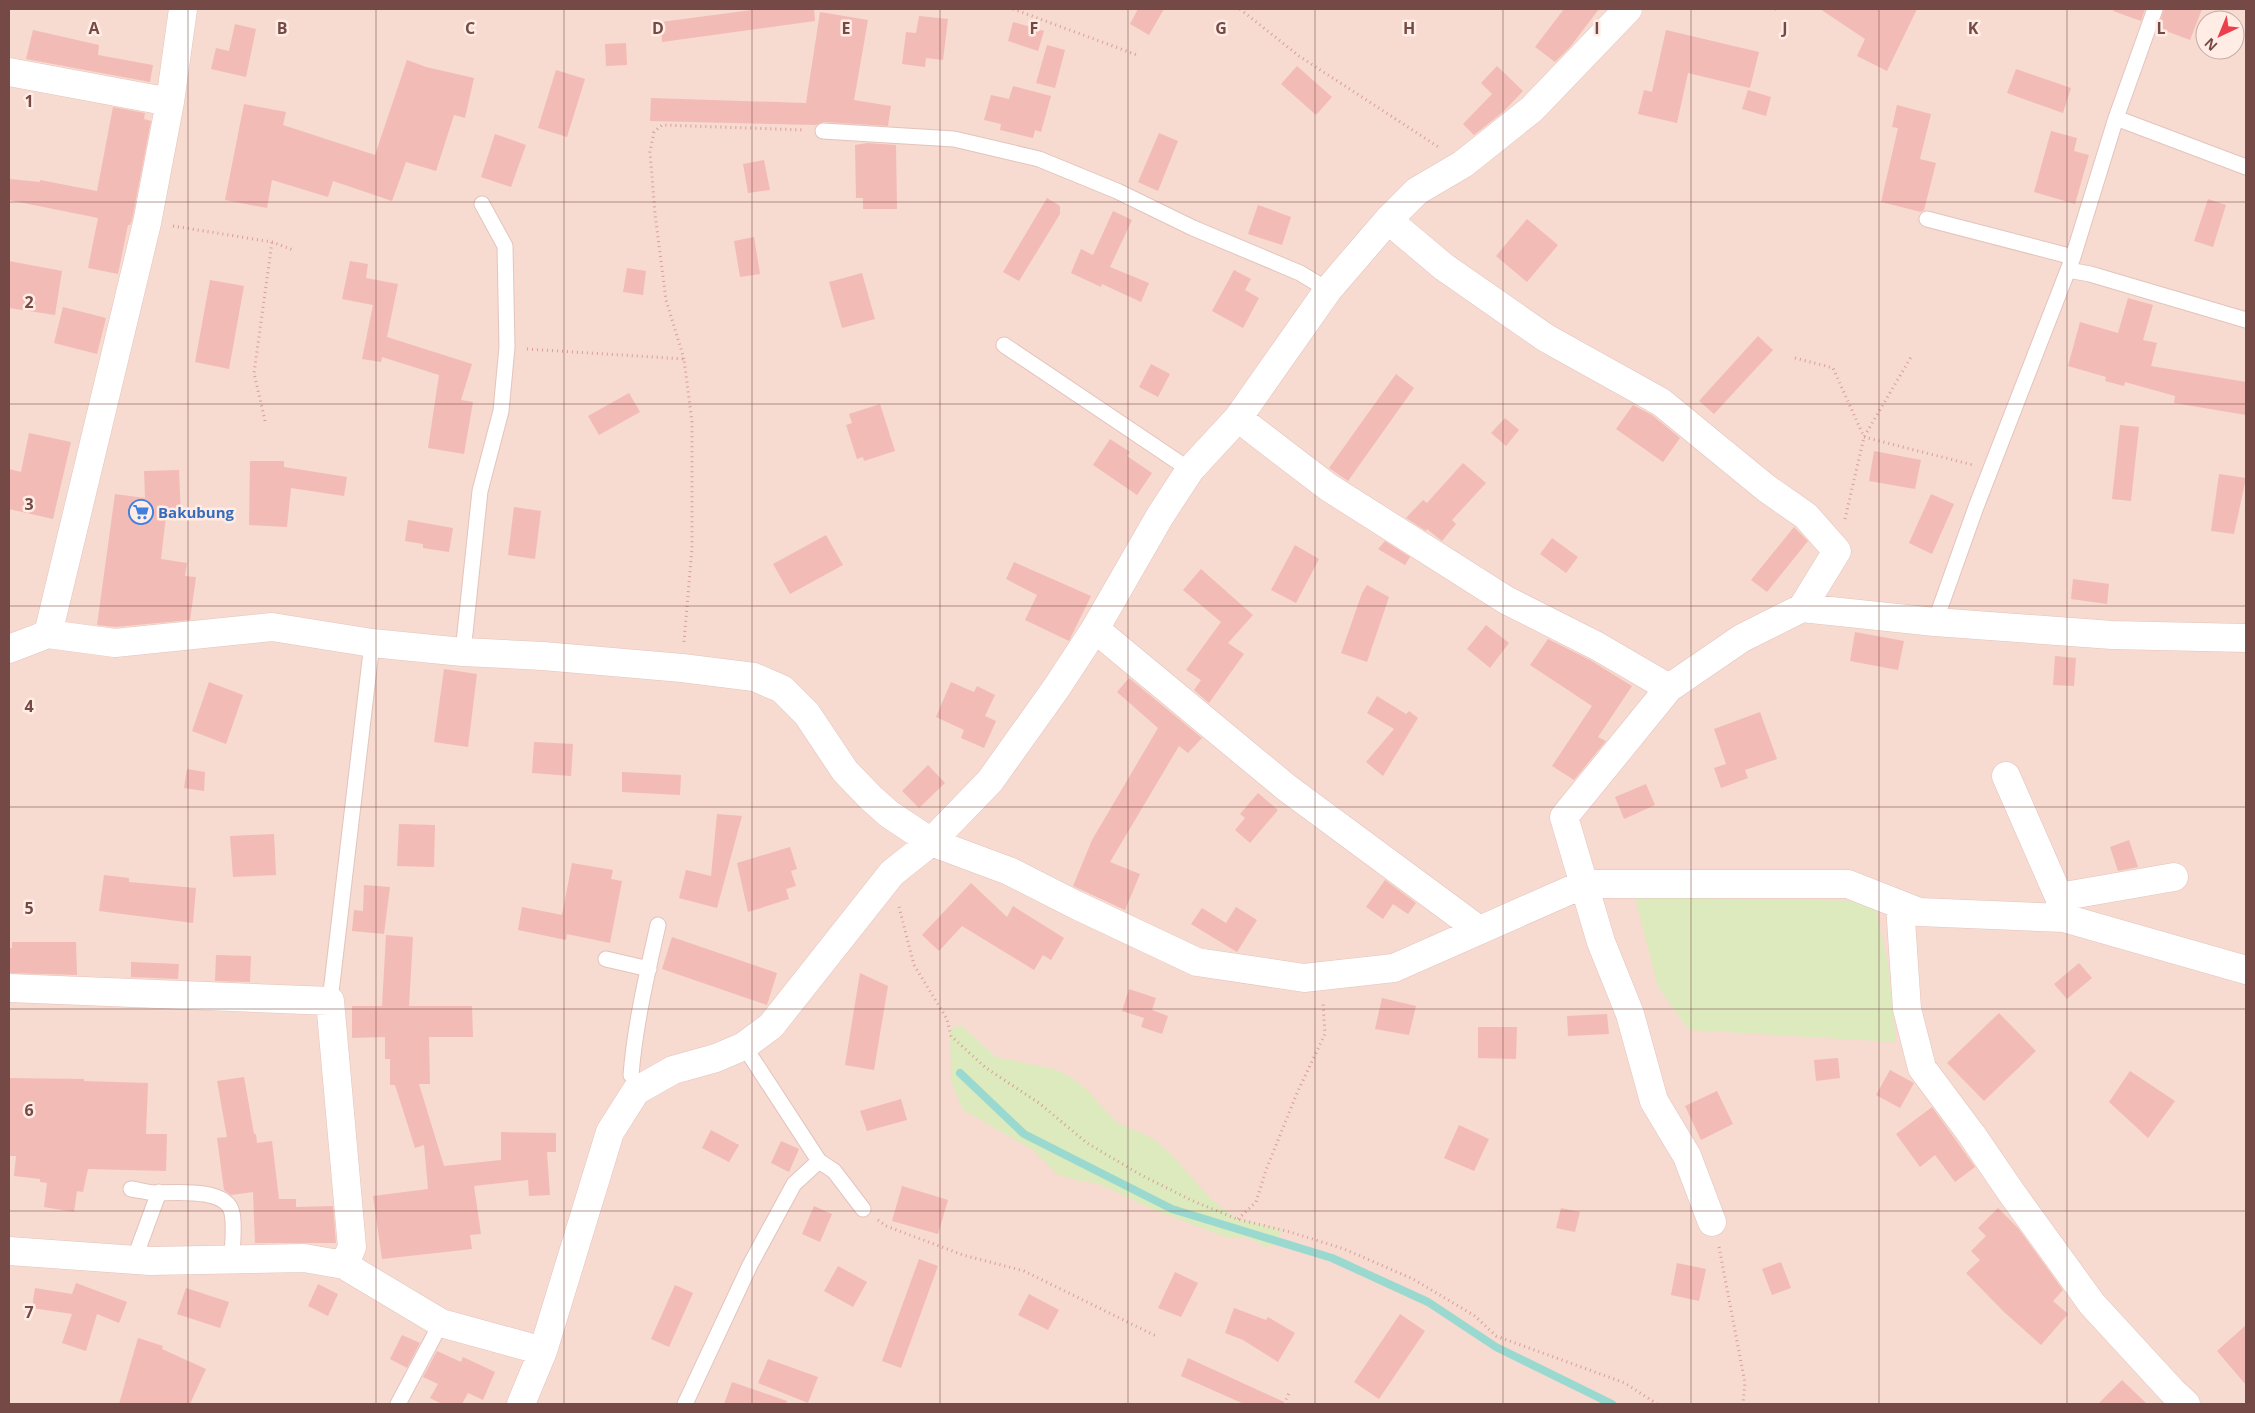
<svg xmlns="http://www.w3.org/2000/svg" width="2255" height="1413" viewBox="0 0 2255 1413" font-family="'Open Sans',sans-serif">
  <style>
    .residential { fill: #f7dad0; fill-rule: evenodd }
    .green { fill: #ddeabd }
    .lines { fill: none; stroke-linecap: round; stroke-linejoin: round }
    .stream { stroke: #99d9d0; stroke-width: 8 }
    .building { fill: #f3bbb5 }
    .service-casing { stroke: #e3c4bd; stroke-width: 17 }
    .minor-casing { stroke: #e3c4bd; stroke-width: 29 }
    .path { stroke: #d89f99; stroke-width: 3; stroke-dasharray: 1 4; stroke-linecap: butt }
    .service { stroke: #fff; stroke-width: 15 }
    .minor { stroke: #fff; stroke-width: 28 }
    .grid { fill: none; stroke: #744946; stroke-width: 1; stroke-opacity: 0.55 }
    .labels { text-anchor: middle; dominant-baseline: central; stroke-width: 5; stroke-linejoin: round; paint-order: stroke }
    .shop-label { font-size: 15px; font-weight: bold; fill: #366cbe; stroke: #ffede5; text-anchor: start }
    .grid-label { font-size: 16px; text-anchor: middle; font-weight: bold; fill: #744946; stroke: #ffede5; stroke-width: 5; stroke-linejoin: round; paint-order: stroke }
  </style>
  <rect width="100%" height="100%" fill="#fde8de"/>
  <!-- residential -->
  <path class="residential" d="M 9,9 L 2246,9 L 2246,1404 L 9,1404 ZM 2205,20 L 2235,20 L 2235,50 L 2205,50 Z"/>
  <!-- green -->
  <path class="green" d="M 1635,897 L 1874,901 L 1888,964 L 1896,1042 L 1689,1030 L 1658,987 Z
    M 961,1025 L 996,1057 L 1054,1069 L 1069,1076 L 1085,1088 L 1116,1122 L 1152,1138 L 1173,1156 L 1211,1199 L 1237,1219 L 1281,1230 L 1279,1242 L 1266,1247 L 1248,1238 L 1228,1238 L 1152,1209 L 1097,1183 L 1079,1181 L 1057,1174 L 1033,1150 L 963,1110 L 951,1082 L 950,1029 Z"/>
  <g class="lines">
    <!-- stream -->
    <path class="stream" d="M 960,1073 L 1024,1134 L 1172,1209 L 1332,1258 L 1428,1302 L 1496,1347 L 1612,1404"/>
  </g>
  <!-- building -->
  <path class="building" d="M 759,9 L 814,9 L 815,21 L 662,42 L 661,22 Z
    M 1138,9 L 1164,9 L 1149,35 L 1130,24 Z
    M 1564,9 L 1599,9 L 1570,47 L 1555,62 L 1535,47 Z
    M 1820,9 L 1917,9 L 1887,71 L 1857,56 L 1865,39 Z
    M 2114,9 L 2145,9 L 2141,21 L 2113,11 Z
    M 2164,9 L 2202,9 L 2190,40 L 2158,28 Z
    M 820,12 L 868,20 L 854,100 L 891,106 L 888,126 L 824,122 L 816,125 L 650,121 L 651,98 L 806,103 Z
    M 919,16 L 948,19 L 943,60 L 926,58 L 925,67 L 902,64 L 906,32 L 916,33 Z
    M 1013,22 L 1044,31 L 1038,51 L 1008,41 Z
    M 235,24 L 256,29 L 246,77 L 211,69 L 216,48 L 229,51 Z
    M 33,30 L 99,45 L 98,55 L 153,65 L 150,82 L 26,59 Z
    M 1666,30 L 1759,52 L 1750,88 L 1688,73 L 1677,123 L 1638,114 L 1644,90 L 1652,92 Z
    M 626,43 L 627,65 L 606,66 L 605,44 Z
    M 1047,45 L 1065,50 L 1055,88 L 1036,83 Z
    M 407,60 L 426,67 L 474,78 L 465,118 L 454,115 L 436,171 L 406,162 L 392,201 L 333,181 L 328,197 L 272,180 L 267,208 L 225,200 L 244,104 L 286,112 L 283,125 L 375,155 Z
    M 1297,66 L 1332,97 L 1316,115 L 1281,84 Z
    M 1497,66 L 1523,91 L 1503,112 L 1474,135 L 1463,124 L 1492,94 L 1481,83 Z
    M 2016,69 L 2071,88 L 2063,113 L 2007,93 Z
    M 556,70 L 585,79 L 567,137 L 538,128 Z
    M 1013,86 L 1051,96 L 1041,132 L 1035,130 L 1033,138 L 1000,130 L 1001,124 L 984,120 L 991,95 L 1009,99 Z
    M 1748,90 L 1771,97 L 1766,116 L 1742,109 Z
    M 1897,105 L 1931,114 L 1920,159 L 1936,163 L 1924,210 L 1921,212 L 1881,202 L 1898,128 L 1892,127 Z
    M 113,107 L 145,113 L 144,119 L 151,121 L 132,220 L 130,225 L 128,225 L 118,274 L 88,268 L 98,218 L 9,200 L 9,179 L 40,182 L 40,180 L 97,191 Z
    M 2051,131 L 2077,138 L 2074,151 L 2089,155 L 2075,204 L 2034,192 Z
    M 1159,133 L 1178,141 L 1158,191 L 1138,182 Z
    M 495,134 L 526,145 L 511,187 L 481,177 Z
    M 867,143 L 896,145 L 897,209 L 863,209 L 863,198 L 856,198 L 855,145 Z
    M 764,160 L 770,190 L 748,193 L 743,164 Z
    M 1047,198 L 1060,206 L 1060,214 L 1019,281 L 1003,272 Z
    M 2208,199 L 2226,205 L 2213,247 L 2194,241 Z
    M 1258,205 L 1291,217 L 1282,245 L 1248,234 Z
    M 1113,211 L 1132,220 L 1110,267 L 1149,283 L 1141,302 L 1102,284 L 1101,287 L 1071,273 L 1081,249 L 1093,255 Z
    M 1527,219 L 1558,245 L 1527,282 L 1496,256 Z
    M 754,237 L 760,274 L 740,277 L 734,241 Z
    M 9,261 L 62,271 L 55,315 L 9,308 Z
    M 350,261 L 368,264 L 366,278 L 398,284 L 387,337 L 472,364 L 461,400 L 473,402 L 464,454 L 428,448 L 439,375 L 382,357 L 381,362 L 362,359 L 373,305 L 342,299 Z
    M 627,268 L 646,271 L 643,295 L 623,292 Z
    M 1234,270 L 1251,279 L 1245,290 L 1259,298 L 1243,328 L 1212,311 Z
    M 862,273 L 875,319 L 842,328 L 829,282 Z
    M 210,280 L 244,286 L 229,369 L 195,362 Z
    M 2128,298 L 2153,305 L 2143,340 L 2157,343 L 2151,366 L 2246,382 L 2246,415 L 2174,403 L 2175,396 L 2125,382 L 2124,386 L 2105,381 L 2106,377 L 2068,366 L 2080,322 L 2118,333 Z
    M 63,307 L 106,318 L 97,354 L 54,343 Z
    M 1758,336 L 1773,350 L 1714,414 L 1699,401 Z
    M 1151,364 L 1170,374 L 1158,397 L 1139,387 Z
    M 1396,374 L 1414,388 L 1348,481 L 1329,468 Z
    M 629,393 L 640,412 L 599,435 L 588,416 Z
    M 880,404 L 895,451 L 864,461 L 863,457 L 857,459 L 846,425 L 852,423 L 849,414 Z
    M 1633,405 L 1652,415 L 1680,438 L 1663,462 L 1616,429 Z
    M 1505,418 L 1519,430 L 1506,446 L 1491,433 Z
    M 2120,425 L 2139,427 L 2131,501 L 2112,499 Z
    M 29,433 L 71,442 L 53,519 L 9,509 L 9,469 L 21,472 Z
    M 1110,439 L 1130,452 L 1127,456 L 1152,473 L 1137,495 L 1093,465 Z
    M 1874,451 L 1921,460 L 1915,489 L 1869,481 Z
    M 250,461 L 284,461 L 284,467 L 347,477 L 344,496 L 291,488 L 287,527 L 249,525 Z
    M 1463,463 L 1486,483 L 1452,520 L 1456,524 L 1442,541 L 1427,529 L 1426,531 L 1406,518 L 1423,500 L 1427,503 Z
    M 179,470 L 181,518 L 166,516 L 161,559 L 187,563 L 185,576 L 196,577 L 190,620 L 115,627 L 97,625 L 115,494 L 145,498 L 144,471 Z
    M 2219,474 L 2246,478 L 2234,534 L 2211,531 Z
    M 1931,494 L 1954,504 L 1932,554 L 1909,543 Z
    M 514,507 L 541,511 L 535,559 L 508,555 Z
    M 408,520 L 453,528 L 449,552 L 423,548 L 423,544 L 405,541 Z
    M 1794,527 L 1808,541 L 1767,592 L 1751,580 Z
    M 826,535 L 843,565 L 790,594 L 773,564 Z
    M 1552,538 L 1578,557 L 1566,573 L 1540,554 Z
    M 1385,541 L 1410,557 L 1405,565 L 1378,549 Z
    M 1295,545 L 1319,559 L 1296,603 L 1271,590 Z
    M 1014,562 L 1091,596 L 1069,641 L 1025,620 L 1037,595 L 1006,579 Z
    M 1201,569 L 1253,615 L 1228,643 L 1244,654 L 1209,703 L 1194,690 L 1201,680 L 1186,670 L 1221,622 L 1183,590 Z
    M 2073,579 L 2109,584 L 2107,604 L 2071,599 Z
    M 1367,585 L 1389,597 L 1367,662 L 1341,653 L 1362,593 Z
    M 1486,625 L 1509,643 L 1490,668 L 1467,649 Z
    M 1855,632 L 1904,641 L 1898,670 L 1850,661 Z
    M 1548,639 L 1590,660 L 1632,686 L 1598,737 L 1606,741 L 1574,780 L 1552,766 L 1592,706 L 1530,665 Z
    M 2055,656 L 2076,658 L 2074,686 L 2053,685 Z
    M 444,669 L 477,674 L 468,747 L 434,742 Z
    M 1129,678 L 1202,738 L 1188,753 L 1179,746 L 1110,862 L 1140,874 L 1125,910 L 1073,886 L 1092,840 L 1158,728 L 1117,692 Z
    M 209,682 L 243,695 L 226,744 L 192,731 Z
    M 951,682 L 974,692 L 977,686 L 995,695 L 985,716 L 996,721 L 984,748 L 961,738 L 964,730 L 936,717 Z
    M 1377,696 L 1406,714 L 1409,711 L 1418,718 L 1383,776 L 1366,762 L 1394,729 L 1367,713 Z
    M 1760,712 L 1777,759 L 1745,770 L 1748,778 L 1721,788 L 1714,768 L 1726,764 L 1714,729 Z
    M 534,742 L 573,744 L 571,776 L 532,773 Z
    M 928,765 L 945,783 L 919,808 L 902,791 Z
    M 187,769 L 205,772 L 204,791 L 184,788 Z
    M 622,772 L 681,775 L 680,795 L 622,792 Z
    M 1646,784 L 1655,805 L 1624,819 L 1615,797 Z
    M 1258,793 L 1278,810 L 1250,843 L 1235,830 L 1245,818 L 1240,814 Z
    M 717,814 L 742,816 L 717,908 L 679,898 L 686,870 L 711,876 Z
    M 399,824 L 435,825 L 434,867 L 397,866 Z
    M 274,834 L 276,875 L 233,877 L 230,836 Z
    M 2129,840 L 2138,867 L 2118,871 L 2110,847 Z
    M 790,847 L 797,869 L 791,871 L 796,886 L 786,889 L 789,899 L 748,912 L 737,863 Z
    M 572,863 L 613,870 L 611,879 L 622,881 L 610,943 L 567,934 L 566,940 L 518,930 L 522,907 L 562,915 Z
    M 104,875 L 129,878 L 129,882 L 196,888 L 193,923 L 99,911 Z
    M 1385,880 L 1416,903 L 1408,914 L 1393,904 L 1383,919 L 1366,907 Z
    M 971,883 L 1007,917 L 1013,906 L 1064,938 L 1051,960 L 1043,955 L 1034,970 L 962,926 L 939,951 L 922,935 Z
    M 364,885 L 390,887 L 384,934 L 352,931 L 354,910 L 363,911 Z
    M 1236,907 L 1257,920 L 1237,952 L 1191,924 L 1202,908 L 1226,923 Z
    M 386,935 L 413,937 L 409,1006 L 472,1006 L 473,1037 L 429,1037 L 430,1084 L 419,1084 L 444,1166 L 501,1160 L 501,1132 L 556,1133 L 556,1152 L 547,1152 L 550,1195 L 529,1196 L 528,1180 L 474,1186 L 481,1234 L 470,1235 L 472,1249 L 382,1259 L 373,1196 L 428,1189 L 424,1145 L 415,1148 L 395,1085 L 390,1085 L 390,1059 L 385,1059 L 385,1037 L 352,1038 L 352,1006 L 382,1006 Z
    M 672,937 L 777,973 L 767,1005 L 662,969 Z
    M 12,942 L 76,942 L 77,975 L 9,973 L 9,948 L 12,948 Z
    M 216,955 L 251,956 L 250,982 L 215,981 Z
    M 131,962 L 179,964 L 178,979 L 131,977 Z
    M 2079,963 L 2092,978 L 2067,999 L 2054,984 Z
    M 860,973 L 888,986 L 874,1070 L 845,1065 Z
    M 1129,989 L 1156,998 L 1152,1010 L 1168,1016 L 1162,1034 L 1141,1027 L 1144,1018 L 1122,1011 Z
    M 1382,998 L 1416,1006 L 1409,1035 L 1375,1029 Z
    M 1999,1013 L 2036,1051 L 1984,1101 L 1947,1063 Z
    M 1607,1014 L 1609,1034 L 1568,1036 L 1567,1016 Z
    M 1478,1027 L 1517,1027 L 1516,1059 L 1478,1058 Z
    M 1838,1058 L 1840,1078 L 1816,1081 L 1814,1060 Z
    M 1890,1070 L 1914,1083 L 1900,1108 L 1876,1095 Z
    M 2130,1071 L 2175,1101 L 2148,1138 L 2109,1102 Z
    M 244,1077 L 254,1134 L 256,1134 L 257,1143 L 272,1141 L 279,1199 L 296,1199 L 296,1207 L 333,1206 L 336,1243 L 255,1243 L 253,1192 L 231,1195 L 224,1190 L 217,1138 L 227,1137 L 217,1081 Z
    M 9,1078 L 84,1079 L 84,1081 L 148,1083 L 146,1134 L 167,1134 L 166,1171 L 88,1169 L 83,1192 L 77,1191 L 74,1212 L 44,1207 L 47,1183 L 40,1182 L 40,1179 L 14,1176 L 16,1156 L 9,1156 Z
    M 1717,1091 L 1733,1124 L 1701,1140 L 1685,1106 Z
    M 901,1099 L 907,1120 L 867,1131 L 860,1111 Z
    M 1932,1107 L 1975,1167 L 1955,1182 L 1935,1155 L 1920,1167 L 1896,1134 Z
    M 1459,1125 L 1489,1139 L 1474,1171 L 1444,1158 Z
    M 711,1130 L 739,1145 L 729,1162 L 702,1148 Z
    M 781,1141 L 799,1149 L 789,1172 L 771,1163 Z
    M 902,1186 L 948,1200 L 938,1234 L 892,1221 Z
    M 814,1206 L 832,1214 L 820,1242 L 802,1234 Z
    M 1561,1208 L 1580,1212 L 1575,1232 L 1556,1228 Z
    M 1998,1208 L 2018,1228 L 2063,1290 L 2053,1301 L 2068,1314 L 2041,1345 L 2004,1312 L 1966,1273 L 1980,1260 L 1971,1251 L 1986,1236 L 1978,1228 Z
    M 919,1259 L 938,1266 L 901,1368 L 882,1361 Z
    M 1781,1262 L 1791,1288 L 1772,1295 L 1762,1269 Z
    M 1677,1263 L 1706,1269 L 1699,1301 L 1671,1295 Z
    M 838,1266 L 867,1282 L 853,1307 L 824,1291 Z
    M 1175,1272 L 1198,1283 L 1181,1317 L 1158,1308 Z
    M 76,1283 L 127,1302 L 119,1323 L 97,1314 L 86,1351 L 62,1343 L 72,1314 L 32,1308 L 35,1288 L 72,1294 Z
    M 318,1284 L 338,1294 L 328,1316 L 308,1306 Z
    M 675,1285 L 693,1293 L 669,1347 L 651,1339 Z
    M 186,1288 L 229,1302 L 220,1328 L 177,1314 Z
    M 1029,1294 L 1059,1310 L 1048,1330 L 1018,1315 Z
    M 1234,1308 L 1266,1320 L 1268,1317 L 1295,1333 L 1278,1362 L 1243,1340 L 1225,1333 Z
    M 1400,1314 L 1425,1331 L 1379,1399 L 1354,1382 Z
    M 2246,1325 L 2246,1385 L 2217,1351 Z
    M 402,1335 L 420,1343 L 407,1368 L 390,1359 Z
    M 138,1338 L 163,1346 L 162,1349 L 206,1369 L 190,1404 L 119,1404 Z
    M 437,1351 L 461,1362 L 463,1357 L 495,1372 L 483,1400 L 468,1393 L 462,1404 L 442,1404 L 430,1398 L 438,1384 L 423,1377 Z
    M 1188,1358 L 1284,1402 L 1283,1404 L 1244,1404 L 1181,1376 Z
    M 768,1359 L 818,1377 L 808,1403 L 758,1383 Z
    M 2122,1380 L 2147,1404 L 2098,1404 Z
    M 732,1382 L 787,1401 L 786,1404 L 724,1404 Z"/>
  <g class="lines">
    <defs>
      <path id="service" d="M 2116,118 L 2246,167
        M 823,131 L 954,139 L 1039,159 L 1117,191 L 1193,228 L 1300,273 L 1328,290
        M 1927,219 L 2073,257
        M 2068,270 L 2090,274 L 2246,320
        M 1004,345 L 1190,470
        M 1935,622 L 1976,507 L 2073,257 L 2116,118 L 2155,9
        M 463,652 L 480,491 L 501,411 L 507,347 L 505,246 L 482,204
        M 606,959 L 649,969
        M 330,1001 L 372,643
        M 744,1046 L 819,1161 L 834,1171 L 863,1209
        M 642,1088 L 631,1075 C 635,1025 647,974 658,925
        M 131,1189 C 139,1190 146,1192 154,1193 C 173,1193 227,1187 232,1213 C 235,1227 232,1245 232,1260
        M 134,1260 L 159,1192
        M 398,1404 L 441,1323
        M 685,1404 L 750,1265 L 794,1184 L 819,1161"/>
      <path id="minor" d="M 9,72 L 170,102
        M 1388,220 L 1444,267 L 1546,338 L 1661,402 L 1766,488 L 1806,516 L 1837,551 L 1802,608
        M 1238,418 L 1328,487 L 1506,600 L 1597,646 L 1669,688
        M 1095,629 L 1287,788 L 1479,930
        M 48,634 L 115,643 L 272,627 L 372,643 L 463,652 L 543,656 L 682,668 L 754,677 L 782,689 L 807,714 L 845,771 L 871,798 L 889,814 L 931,842 L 1009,871 L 1076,905 L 1197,962 L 1304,978 L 1394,968 L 1584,884 L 1848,884 L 1919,912 L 2064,918 L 2246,970
        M 9,649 L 48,634 L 147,223 L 170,102 L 183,9
        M 2006,776 L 2059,897
        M 1900,905 L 1907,1009 L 1922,1068 L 1972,1135 L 2011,1192 L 2092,1304 L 2173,1392 L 2186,1404
        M 2064,918 L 2059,897 L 2174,877
        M 9,988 L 330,1001 L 352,1247 L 344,1265
        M 1712,1222 L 1687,1156 L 1654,1101 L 1630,1014 L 1601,942 L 1564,817 L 1669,688 L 1742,638 L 1802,608 L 1935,622 L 2112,635 L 2246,638
        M 9,1251 L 150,1261 L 304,1258 L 344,1265 L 441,1323 L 543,1351
        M 521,1404 L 543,1351 L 610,1132 L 636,1091 L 673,1070 L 716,1058 L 744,1046 L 771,1026 L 892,873 L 931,842 L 990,781 L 1057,687 L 1095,629 L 1160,516 L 1190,470 L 1238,418 L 1328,290 L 1388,220 L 1417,191 L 1463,164 L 1532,109 L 1628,9"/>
    </defs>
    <!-- service casing -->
    <use href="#service" class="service-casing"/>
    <!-- minor casing -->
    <use href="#minor" class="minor-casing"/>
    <!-- path -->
    <path class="path" d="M 1013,9 L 1137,55
      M 1240,9 L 1299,56 L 1440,148
      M 1775,9 L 1777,9
      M 173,226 L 272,242 L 293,250
      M 527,349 L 684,359 L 692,422 L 692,548 L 684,642
      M 1795,358 L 1833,368 L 1864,437
      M 684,359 L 666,300 L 655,214 L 650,152 L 654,132 L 662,125 L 805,130
      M 265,421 L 254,373 L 272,242
      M 1864,437 L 1973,465
      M 1845,519 L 1864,437 L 1911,357
      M 899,907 L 914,965 L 947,1019 L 951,1036 L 986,1068 L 1039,1103 L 1087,1143 L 1141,1175 L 1193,1201 L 1237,1219 L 1290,1232 L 1344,1249 L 1413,1279 L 1475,1316 L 1496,1336 L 1625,1383 L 1657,1404
      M 1238,1219 L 1256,1202 L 1266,1170 L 1297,1093 L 1325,1034 L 1323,1002
      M 878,1220 L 886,1226 L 963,1255 L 1024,1271 L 1158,1337
      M 1719,1247 L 1745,1383 L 1743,1404
      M 1284,1404 L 1289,1393"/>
    <!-- service -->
    <use href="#service" class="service"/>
    <!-- minor -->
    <use href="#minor" class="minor"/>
  </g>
  <!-- grid -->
  <path class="grid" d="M 188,9 L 188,1404M 376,9 L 376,1404M 564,9 L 564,1404M 752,9 L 752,1404M 940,9 L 940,1404M 1128,9 L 1128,1404M 1315,9 L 1315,1404M 1503,9 L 1503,1404M 1691,9 L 1691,1404M 1879,9 L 1879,1404M 2067,9 L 2067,1404M 9,202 L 2246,202M 9,404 L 2246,404M 9,606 L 2246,606M 9,807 L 2246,807M 9,1009 L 2246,1009M 9,1211 L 2246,1211"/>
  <!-- icons -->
  <defs>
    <symbol id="supermarket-ring" viewBox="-11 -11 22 22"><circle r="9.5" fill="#ffede5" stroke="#3f7fe0" stroke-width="1.5"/><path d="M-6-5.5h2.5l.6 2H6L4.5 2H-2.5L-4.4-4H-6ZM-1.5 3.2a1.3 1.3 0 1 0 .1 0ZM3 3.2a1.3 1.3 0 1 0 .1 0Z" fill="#3f7fe0"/></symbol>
  </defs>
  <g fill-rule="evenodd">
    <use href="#supermarket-ring" x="127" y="498" width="28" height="28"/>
  </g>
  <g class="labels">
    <!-- shop labels -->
    <g class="shop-label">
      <text x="158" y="512">Bakubung</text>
    </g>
  </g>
  <g class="grid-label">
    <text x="94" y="34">A</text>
    <text x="282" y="34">B</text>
    <text x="470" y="34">C</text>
    <text x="658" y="34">D</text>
    <text x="846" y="34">E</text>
    <text x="1034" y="34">F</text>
    <text x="1221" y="34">G</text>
    <text x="1409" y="34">H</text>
    <text x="1597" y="34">I</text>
    <text x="1785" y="34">J</text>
    <text x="1973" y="34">K</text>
    <text x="2161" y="34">L</text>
    <text x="29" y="107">1</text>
    <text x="29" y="308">2</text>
    <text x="29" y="510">3</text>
    <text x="29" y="712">4</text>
    <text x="29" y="914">5</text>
    <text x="29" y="1116">6</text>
    <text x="29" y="1318">7</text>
  </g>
  <!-- border -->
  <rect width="2255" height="1413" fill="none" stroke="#744946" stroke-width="20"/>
  <!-- north arrow -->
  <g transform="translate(2220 35) rotate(224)"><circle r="24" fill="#ffede5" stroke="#c7aba5"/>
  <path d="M0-4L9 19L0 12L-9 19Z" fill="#ed3e4b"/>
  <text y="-8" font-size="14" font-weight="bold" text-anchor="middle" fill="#744946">N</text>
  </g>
</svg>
